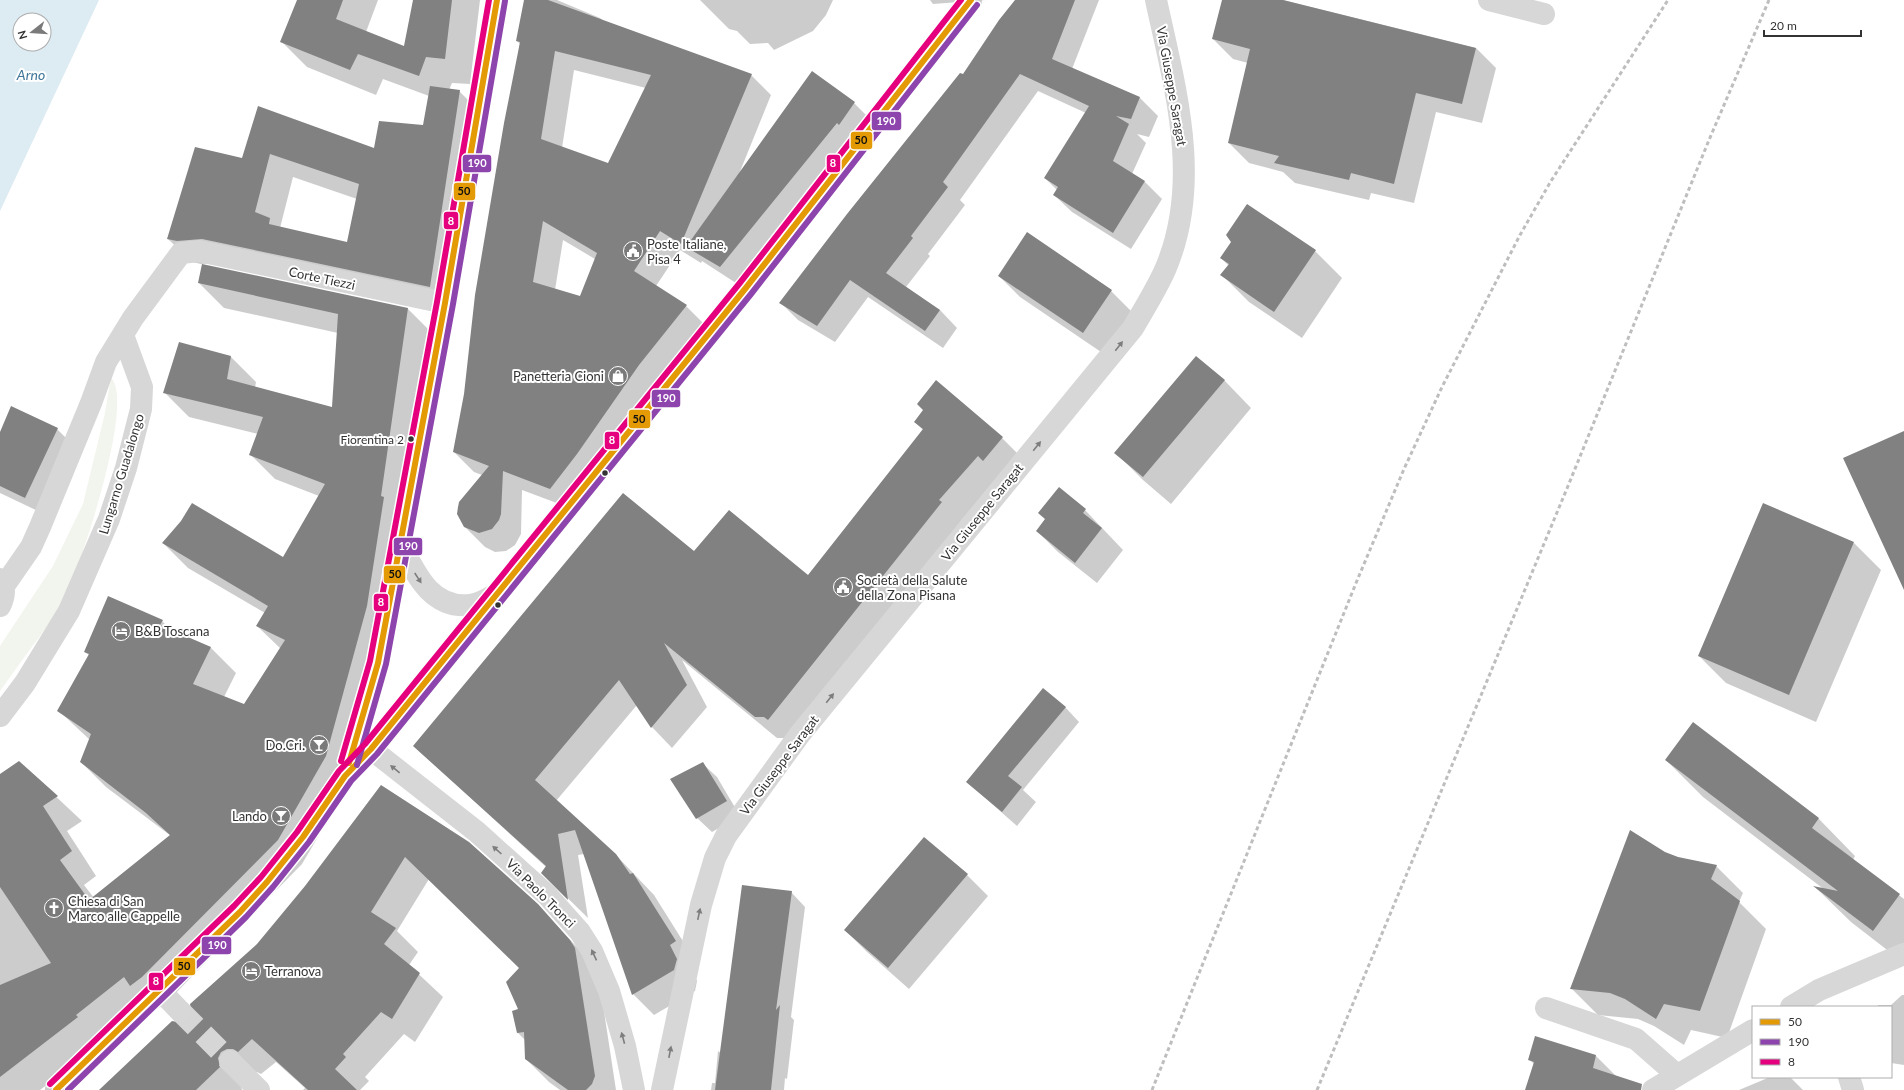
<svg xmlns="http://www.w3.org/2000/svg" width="1904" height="1090" viewBox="0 0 1904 1090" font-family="Lato,sans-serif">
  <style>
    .green { fill: #f1f5ed }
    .water { fill: #ddebf3; fill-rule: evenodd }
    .shadow { fill: #0003; fill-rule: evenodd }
    .building { fill: #818181; fill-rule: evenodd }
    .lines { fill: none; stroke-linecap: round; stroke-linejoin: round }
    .minor-tunnel { stroke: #d6d6d6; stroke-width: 22; stroke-dasharray: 22 11; stroke-linecap: butt }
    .minor { stroke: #d7d7d7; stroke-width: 22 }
    .major { stroke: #cacaca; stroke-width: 22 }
    .rail { stroke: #bebebe; stroke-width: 3; stroke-dasharray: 4 3; stroke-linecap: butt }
    .bus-1-casing { stroke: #fff; stroke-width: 9 }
    .bus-2-casing { stroke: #fff; stroke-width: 9 }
    .bus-3-casing { stroke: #fff; stroke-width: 9 }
    .bus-1 { stroke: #e39a05; stroke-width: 6 }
    .bus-2 { stroke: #8e44ad; stroke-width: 6 }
    .bus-3 { stroke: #e5007d; stroke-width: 6 }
    .oneway { fill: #7d7d7d }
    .bus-dot { fill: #333; stroke: #fff; stroke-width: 1.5 }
    .labels { text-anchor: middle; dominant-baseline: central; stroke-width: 4; stroke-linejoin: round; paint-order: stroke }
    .bus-label { font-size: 12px; fill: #333; stroke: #fff; text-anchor: end }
    .street-label { font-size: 13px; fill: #333; stroke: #fff }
    .poi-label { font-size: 13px; fill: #333; stroke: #fff; text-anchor: start }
    .water-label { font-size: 14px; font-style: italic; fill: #3f7597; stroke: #fff }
    .line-badge { stroke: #fff; stroke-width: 1.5 }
    .badge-label { font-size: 11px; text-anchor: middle; font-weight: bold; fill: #fff }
    .pale-badge-label { font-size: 11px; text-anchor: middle; font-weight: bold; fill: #111 }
  </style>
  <rect width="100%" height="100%" fill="#fff"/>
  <!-- green -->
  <path class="green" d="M 111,378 C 136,403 78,573 62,605 C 57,614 49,623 43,632 C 28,652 14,671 0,691 L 0,646 L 53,566 L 83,504 L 105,413 Z"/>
  <!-- water -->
  <path class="water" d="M 0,0 L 99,0 L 0,211 ZM 20,20 L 44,20 L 44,44 L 20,44 Z"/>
  <!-- shadow -->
  <path class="shadow" d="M 298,0 L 378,0 L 366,32 L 404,48 L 414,0 L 480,0 L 470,84 L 452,83 L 449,90 L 459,91 L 483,115 L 453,310 L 226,262 L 201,264 L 192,262 L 168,239 L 243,159 L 259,107 L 375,150 L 424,126 L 429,96 L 383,79 L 376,95 L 307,67 L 281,41 ZM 293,177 L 357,199 L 348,243 L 280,228 Z
    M 525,0 L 557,0 L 600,18 L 604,21 L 751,75 L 771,95 L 739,174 L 812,73 L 854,103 L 873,122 L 739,285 L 702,261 L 701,263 L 680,250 L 656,286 L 686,306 L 706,326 L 570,508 L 522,490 L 521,534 L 515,545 L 506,551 L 495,552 L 485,547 L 465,527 L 482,475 L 474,472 L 454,452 L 465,394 L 520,44 L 517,41 ZM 574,70 L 646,88 L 609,165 L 562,148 ZM 563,240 L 595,259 L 580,298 L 555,290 Z
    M 700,0 L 833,0 L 826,15 L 813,31 L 774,50 L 768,43 L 750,44 L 737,31 L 729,29 Z
    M 930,0 L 986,0 L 933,4 Z
    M 1016,0 L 1099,0 L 1072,69 L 1140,98 L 1158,116 L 1149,137 L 1137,134 L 1146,143 L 1132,174 L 1145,182 L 1162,199 L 1131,249 L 1072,212 L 1054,195 L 1057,190 L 1045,178 L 1086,113 L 1038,91 L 960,200 L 965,205 L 928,254 L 930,256 L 906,287 L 940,310 L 957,328 L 943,348 L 868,297 L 835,342 L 798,320 L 781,303 L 963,76 Z
    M 1223,0 L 1283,0 L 1476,48 L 1496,68 L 1482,123 L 1436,112 L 1414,203 L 1371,193 L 1369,200 L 1295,183 L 1283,172 L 1249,163 L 1229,143 L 1248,63 L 1233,59 L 1213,39 Z
    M 1315,251 L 1342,278 L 1302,338 L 1249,302 L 1222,275 L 1229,266 L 1221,258 Z
    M 203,266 L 408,309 L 433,334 L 351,781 L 302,864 L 167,1002 L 156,1010 L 148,1002 L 102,1043 L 40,1090 L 0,1090 L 0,775 L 19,762 L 82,821 L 67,831 L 96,876 L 84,885 L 94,898 L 171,836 L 106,787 L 81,762 L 90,740 L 58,710 L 89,655 L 85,652 L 162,621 L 172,631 L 211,648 L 236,673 L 224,697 L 244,705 L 281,649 L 257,626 L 265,613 L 188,568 L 163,543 L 283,559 L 319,496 L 275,479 L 250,454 L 258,434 L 189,417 L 164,392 L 179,344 L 231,357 L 256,382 L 255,388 L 333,409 L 338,333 L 224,308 L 199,283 Z
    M 999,276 L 1111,291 L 1132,312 L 1104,354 L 1020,297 Z
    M 1224,380 L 1251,408 L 1171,504 L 1143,480 L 1116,453 Z
    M 915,422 L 1002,438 L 1023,459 L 999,476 L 960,522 L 963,524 L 786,738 L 777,738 L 682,660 L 707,707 L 672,748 L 652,727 L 637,705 L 556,801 L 615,854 L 654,895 L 696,962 L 690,966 L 697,981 L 695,991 L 654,1015 L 633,994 L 584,854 L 578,855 L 588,918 L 542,873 L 546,867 L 414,746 L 694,553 L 808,577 L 923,430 Z
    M 57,429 L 71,443 L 40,512 L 0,493 L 0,434 Z
    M 1085,510 L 1123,550 L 1097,583 L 1058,552 L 1037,531 Z
    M 1854,543 L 1881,570 L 1816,722 L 1726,683 L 1699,656 Z
    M 1065,707 L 1079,722 L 1023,790 L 1036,802 L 1017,826 L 967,782 Z
    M 1693,724 L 1819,819 L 1855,856 L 1853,860 L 1904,899 L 1904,963 L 1851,922 L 1816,888 L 1825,890 L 1703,797 L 1666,760 Z
    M 702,763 L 717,777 L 740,816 L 712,832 L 697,818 Z
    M 381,786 L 537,905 L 593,964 L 598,972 L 616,1090 L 560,1090 L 549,1082 L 526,1059 L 525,1040 L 518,1033 L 520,968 L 429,879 L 397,931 L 418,952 L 409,965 L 443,997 L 415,1042 L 404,1034 L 365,1077 L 369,1081 L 360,1090 L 303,1090 L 305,1088 L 276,1062 L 261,1074 L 257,1072 L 251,1072 L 240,1082 L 242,1090 L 101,1090 L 190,1020 L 258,945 L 306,887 Z
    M 924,838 L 967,875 L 988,896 L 909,989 L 866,951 L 845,930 Z
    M 1665,853 L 1678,858 L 1716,866 L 1743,893 L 1739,902 L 1766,929 L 1727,1038 L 1691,1030 L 1684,1045 L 1654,1026 L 1638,1019 L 1598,1015 L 1571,988 Z
    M 791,892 L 805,907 L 791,1017 L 794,1020 L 787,1079 L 785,1078 L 784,1090 L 711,1090 L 712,1083 L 715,1083 L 718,1051 L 721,1053 Z
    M 1902,995 L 1904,995 L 1904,1065 L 1891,1063 L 1891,1007 L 1878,1007 L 1878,1005 L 1891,1005 Z
    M 1596,1056 L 1616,1076 L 1641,1090 L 1526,1090 L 1534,1064 L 1530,1060 Z
    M 1770,1077 L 1790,1077 L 1803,1090 L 1739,1090 Z"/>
  <!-- building -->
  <path class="building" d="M 297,0 L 343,0 L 336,19 L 404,46 L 413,0 L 452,0 L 445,59 L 426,57 L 419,76 L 358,54 L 350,70 L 280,42 Z
    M 524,0 L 548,0 L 752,74 L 681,244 L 660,231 L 634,271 L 687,305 L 639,365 L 577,454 L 550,489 L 503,471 L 501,514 L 499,520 L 492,529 L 479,533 L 464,527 L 457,514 L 458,507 L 459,502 L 489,466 L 453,452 L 464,394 L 475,295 L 504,123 L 520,42 L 516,41 ZM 555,51 L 651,75 L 608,163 L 541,139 ZM 543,221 L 597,253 L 580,296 L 533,282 Z
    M 1015,0 L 1075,0 L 1052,59 L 1140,97 L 1131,119 L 1116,116 L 1129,124 L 1113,161 L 1145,181 L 1113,233 L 1053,195 L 1058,187 L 1044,178 L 1089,106 L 1020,74 L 943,182 L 948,187 L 911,236 L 913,238 L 886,273 L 940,310 L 925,331 L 850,280 L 817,326 L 779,303 L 847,214 L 960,73 L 963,74 L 999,20 Z
    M 1222,0 L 1283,0 L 1476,48 L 1462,104 L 1416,93 L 1394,184 L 1351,173 L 1349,180 L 1274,163 L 1279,156 L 1228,143 L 1250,49 L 1212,39 Z
    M 812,71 L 855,102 L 839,125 L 837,123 L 720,267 L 686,247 Z
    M 430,86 L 460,90 L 430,287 L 202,239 L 177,241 L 167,239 L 195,147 L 242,158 L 258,106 L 374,148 L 379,121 L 423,125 ZM 270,154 L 359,184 L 347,242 L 269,224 L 270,218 L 255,212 Z
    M 1247,204 L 1316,250 L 1274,312 L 1220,275 L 1229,264 L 1220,258 L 1231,242 L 1226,235 Z
    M 1027,232 L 1112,290 L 1083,333 L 998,276 Z
    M 202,264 L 408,308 L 381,496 L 384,497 L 367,606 L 326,756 L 278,840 L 142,977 L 130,986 L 124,977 L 76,1015 L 78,1017 L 0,1077 L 0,985 L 51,963 L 0,887 L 0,774 L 19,761 L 58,796 L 43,806 L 72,851 L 60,860 L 89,900 L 170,835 L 146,813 L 80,762 L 91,734 L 57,711 L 89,654 L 84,652 L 108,596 L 163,620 L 160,625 L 211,647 L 193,684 L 244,704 L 285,640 L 256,626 L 268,606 L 162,543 L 181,521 L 192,503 L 283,557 L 325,484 L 249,455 L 263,417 L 163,393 L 179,342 L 231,356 L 227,379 L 332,407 L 338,314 L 198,283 Z
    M 1196,356 L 1225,380 L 1143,477 L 1114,453 Z
    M 936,380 L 1003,437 L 983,461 L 978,456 L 939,500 L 942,502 L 768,720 L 764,717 L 755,717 L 664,643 L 687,685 L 651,728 L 619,680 L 535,780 L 616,854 L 630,874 L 633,873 L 676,941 L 670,945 L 677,959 L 674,970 L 632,995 L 575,830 L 558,834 L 568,900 L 541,873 L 546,866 L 413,746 L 623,493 L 694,551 L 729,510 L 808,575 L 923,429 L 914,422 L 923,410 L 917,404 Z
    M 11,406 L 58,428 L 25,498 L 0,486 L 0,432 Z
    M 1904,431 L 1904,590 L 1843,458 Z
    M 1059,487 L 1086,509 L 1083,513 L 1102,528 L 1075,563 L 1036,531 L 1045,519 L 1038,513 Z
    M 1763,503 L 1854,542 L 1789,695 L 1698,656 Z
    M 1043,688 L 1066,707 L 1008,776 L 1022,787 L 1002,812 L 966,782 Z
    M 1693,722 L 1819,818 L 1812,828 L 1900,894 L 1873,931 L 1813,886 L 1838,891 L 1665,760 Z
    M 703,762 L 727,801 L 696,819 L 670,779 Z
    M 381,785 L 469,842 L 538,904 L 570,940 L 575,948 L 595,1076 L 592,1084 L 586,1090 L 568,1090 L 525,1059 L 524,1032 L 517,1033 L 512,1011 L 518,1009 L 506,982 L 519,968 L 405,857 L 371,912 L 396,928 L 384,944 L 420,973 L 392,1019 L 381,1012 L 343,1054 L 346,1057 L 335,1069 L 357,1090 L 308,1090 L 252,1039 L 238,1052 L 233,1049 L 227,1049 L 221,1052 L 218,1058 L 220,1067 L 196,1090 L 99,1090 L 172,1021 L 183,1023 L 189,1020 L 192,1014 L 190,1004 L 257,944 L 305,886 Z
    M 1630,830 L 1665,852 L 1678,857 L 1717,865 L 1711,879 L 1740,901 L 1700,1011 L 1664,1004 L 1656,1019 L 1625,999 L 1610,993 L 1570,989 Z
    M 924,837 L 968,874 L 888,968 L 844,930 Z
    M 742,885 L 792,891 L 776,1010 L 780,1005 L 771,1090 L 715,1090 Z
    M 1535,1036 L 1596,1055 L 1593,1068 L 1642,1084 L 1641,1090 L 1525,1090 L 1534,1062 L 1528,1060 Z"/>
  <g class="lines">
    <!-- minor-tunnel -->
    <path class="minor-tunnel" d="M 180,1011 L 230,1061"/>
    <!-- minor -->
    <path class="minor" d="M 1489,0 L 1544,14
      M 400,543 C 415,572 430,609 470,605 C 480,604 489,598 498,593
      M 0,579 C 6,588 5,596 0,606
      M 4,586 L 31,547 L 40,527 L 91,403 L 106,362 L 133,318 L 181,253 L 199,251 L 445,303
      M 0,716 L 25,683 L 69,611 L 109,519 L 126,468 L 141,409 L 142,387 L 123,335
      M 371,749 L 477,832 L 547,895 L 580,932 L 592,951 L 609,991 L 625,1046 L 634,1090
      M 159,989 L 180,1011
      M 1791,1007 L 1819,990 L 1904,954
      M 1546,1008 L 1636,1039 L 1677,1075
      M 230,1061 L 259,1090
      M 1849,1077 L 1853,1090
      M 662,1090 L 701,905 L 715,858 L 726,836 L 800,734 L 1133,328 C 1144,309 1156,290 1165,270 C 1203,182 1175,88 1156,0
      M 1653,1090 L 1753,1030"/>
    <!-- major -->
    <path class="major" d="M 345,774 L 378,663 L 445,303 L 497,0
      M 56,1090 L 240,912 L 267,882 L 303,837 L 345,776 L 371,749 L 745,289 L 971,0"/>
    <!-- rail -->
    <path class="rail" d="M 1152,1090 L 1356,583 L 1404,469 L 1442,387 L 1520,235 L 1551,181 L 1668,0
      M 1317,1090 L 1568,486 L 1709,140 L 1769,0"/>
    <defs>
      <path id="bus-1" d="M 349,763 L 378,663 L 445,303 L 497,0
        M 56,1090 L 240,912 L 267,882 L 303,837 L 345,776 L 371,749 L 745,289 L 971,0"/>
      <path id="bus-2" d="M 357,765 L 386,664 L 453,304 L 505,1
        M 68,1090 L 246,917 L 273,887 L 309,842 L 351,781 L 377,754 L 751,294 L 977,5"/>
      <path id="bus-3" d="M 341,761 L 370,661 L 437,302 L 489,0
        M 50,1084 L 234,906 L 261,877 L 297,832 L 339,771 L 365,744 L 739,284 L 961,0"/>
    </defs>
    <!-- bus-1 casing -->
    <use href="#bus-1" class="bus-1-casing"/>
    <!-- bus-2 casing -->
    <use href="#bus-2" class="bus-2-casing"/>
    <!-- bus-3 casing -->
    <use href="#bus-3" class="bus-3-casing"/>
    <!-- bus-1 -->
    <use href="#bus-1" class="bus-1"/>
    <!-- bus-2 -->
    <use href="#bus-2" class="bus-2"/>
    <!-- bus-3 -->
    <use href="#bus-3" class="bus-3"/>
  </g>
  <!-- one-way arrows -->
  <defs><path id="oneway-solid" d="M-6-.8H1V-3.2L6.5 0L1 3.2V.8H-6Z"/></defs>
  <g class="oneway">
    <use href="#oneway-solid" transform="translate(1119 346) rotate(-52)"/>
    <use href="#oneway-solid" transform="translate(1037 446) rotate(-51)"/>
    <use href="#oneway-solid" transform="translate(418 578) rotate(57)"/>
    <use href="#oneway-solid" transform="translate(830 698) rotate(-51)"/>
    <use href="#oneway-solid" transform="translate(395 769) rotate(-141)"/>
    <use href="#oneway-solid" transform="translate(497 850) rotate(-138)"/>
    <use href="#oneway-solid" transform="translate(699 914) rotate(-78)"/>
    <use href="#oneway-solid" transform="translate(594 955) rotate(-115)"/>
    <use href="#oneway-solid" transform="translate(623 1038) rotate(-105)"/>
    <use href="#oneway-solid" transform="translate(670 1052) rotate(-79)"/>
  </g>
  <!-- icons -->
  <defs>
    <symbol id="civic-disc" viewBox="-11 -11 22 22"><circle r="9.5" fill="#7a7a7a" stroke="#fff"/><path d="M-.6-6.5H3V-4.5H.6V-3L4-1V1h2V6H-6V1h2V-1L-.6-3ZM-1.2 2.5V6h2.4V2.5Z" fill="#fff"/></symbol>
    <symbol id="shop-disc" viewBox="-11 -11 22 22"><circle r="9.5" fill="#7a7a7a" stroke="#fff"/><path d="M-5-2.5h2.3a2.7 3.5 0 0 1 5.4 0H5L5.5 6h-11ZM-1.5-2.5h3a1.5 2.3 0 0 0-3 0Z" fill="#fff"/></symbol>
    <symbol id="hotel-disc" viewBox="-11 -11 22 22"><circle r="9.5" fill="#7a7a7a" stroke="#fff"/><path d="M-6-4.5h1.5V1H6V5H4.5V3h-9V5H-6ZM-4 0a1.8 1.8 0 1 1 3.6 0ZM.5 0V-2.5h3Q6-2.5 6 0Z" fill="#fff"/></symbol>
    <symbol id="bar-disc" viewBox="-11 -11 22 22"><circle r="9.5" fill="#7a7a7a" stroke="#fff"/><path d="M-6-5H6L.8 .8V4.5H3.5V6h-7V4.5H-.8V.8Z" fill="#fff"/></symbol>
    <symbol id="church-disc" viewBox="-11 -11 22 22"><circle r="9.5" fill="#7a7a7a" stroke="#fff"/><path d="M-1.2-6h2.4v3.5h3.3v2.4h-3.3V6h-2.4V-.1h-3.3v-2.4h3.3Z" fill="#fff"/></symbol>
  </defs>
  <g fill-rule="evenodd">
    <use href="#civic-disc" x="622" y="240" width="22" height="22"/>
    <use href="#shop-disc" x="607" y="365" width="22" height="22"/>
    <use href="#civic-disc" x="832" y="576" width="22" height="22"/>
    <use href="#hotel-disc" x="110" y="620" width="22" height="22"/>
    <use href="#bar-disc" x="308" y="734" width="22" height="22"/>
    <use href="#bar-disc" x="270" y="805" width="22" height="22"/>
    <use href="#church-disc" x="43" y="897" width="22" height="22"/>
    <use href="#hotel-disc" x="240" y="960" width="22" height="22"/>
  </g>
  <!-- markers -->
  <g class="bus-dot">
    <circle cx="411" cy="439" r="3.5"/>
    <circle cx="605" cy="473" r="3.5"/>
    <circle cx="498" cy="605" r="3.5"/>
  </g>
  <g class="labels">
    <!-- bus labels -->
    <g class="bus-label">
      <text x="404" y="439">Fiorentina 2</text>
    </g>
    <!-- street labels -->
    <g class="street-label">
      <text transform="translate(1172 86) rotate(80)">Via Giuseppe Saragat</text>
      <text transform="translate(322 278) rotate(12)">Corte Tiezzi</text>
      <text transform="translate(121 474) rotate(-73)">Lungarno Guadalongo</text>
      <text transform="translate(982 512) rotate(-51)">Via Giuseppe Saragat</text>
      <text transform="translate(779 765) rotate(-53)">Via Giuseppe Saragat</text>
      <text transform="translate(541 893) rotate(45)">Via Paolo Tronci</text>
    </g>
    <!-- poi labels -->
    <g class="poi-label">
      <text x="647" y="244">Poste Italiane,<tspan x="647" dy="15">Pisa 4</tspan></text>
      <text x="604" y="376" text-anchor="end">Panetteria Cioni</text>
      <text x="857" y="580">Società della Salute<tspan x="857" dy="15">della Zona Pisana</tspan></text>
      <text x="135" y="631">B&amp;B Toscana</text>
      <text x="305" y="745" text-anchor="end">Do.Cri.</text>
      <text x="267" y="816" text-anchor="end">Lando</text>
      <text x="68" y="901">Chiesa di San<tspan x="68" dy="15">Marco alle Cappelle</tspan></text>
      <text x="265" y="971">Terranova</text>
    </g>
    <!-- water labels -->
    <g class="water-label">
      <text x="31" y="74">Arno</text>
    </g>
  </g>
  <g class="line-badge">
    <rect x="871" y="111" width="31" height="20" rx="4" fill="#8e44ad"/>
    <rect x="850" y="131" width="23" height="19" rx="4" fill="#e39a05"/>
    <rect x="826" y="154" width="15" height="19" rx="4" fill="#e5007d"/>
    <rect x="462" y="154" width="30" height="19" rx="4" fill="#8e44ad"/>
    <rect x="453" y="182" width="23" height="19" rx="4" fill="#e39a05"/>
    <rect x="443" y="211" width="16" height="19" rx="4" fill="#e5007d"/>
    <rect x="651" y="389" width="30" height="19" rx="4" fill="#8e44ad"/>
    <rect x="628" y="409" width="23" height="20" rx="4" fill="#e39a05"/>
    <rect x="604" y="431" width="16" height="19" rx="4" fill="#e5007d"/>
    <rect x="393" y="537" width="30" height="19" rx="4" fill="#8e44ad"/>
    <rect x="383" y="565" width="23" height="19" rx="4" fill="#e39a05"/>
    <rect x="373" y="593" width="16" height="19" rx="4" fill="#e5007d"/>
    <rect x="201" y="936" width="31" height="19" rx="4" fill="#8e44ad"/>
    <rect x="173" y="957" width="23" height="19" rx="4" fill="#e39a05"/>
    <rect x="148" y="972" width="16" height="19" rx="4" fill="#e5007d"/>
  </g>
  <g class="badge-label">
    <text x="886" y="125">190</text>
    <text x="833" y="167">8</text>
    <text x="477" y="167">190</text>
    <text x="451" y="225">8</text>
    <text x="666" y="402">190</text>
    <text x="612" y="444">8</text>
    <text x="408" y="550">190</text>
    <text x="381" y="606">8</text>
    <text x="217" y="949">190</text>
    <text x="156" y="985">8</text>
  </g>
  <g class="pale-badge-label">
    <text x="861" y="144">50</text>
    <text x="464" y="195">50</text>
    <text x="639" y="423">50</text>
    <text x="395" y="578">50</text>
    <text x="184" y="970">50</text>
  </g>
  <!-- legend -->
  <rect x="1752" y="1006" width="140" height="72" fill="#ffffff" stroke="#adadad"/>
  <rect x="1760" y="1019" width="20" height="6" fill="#e39a05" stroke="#adadad"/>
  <text x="1788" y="1026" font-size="12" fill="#333333">50</text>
  <rect x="1760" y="1039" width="20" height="6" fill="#8e44ad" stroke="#adadad"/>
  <text x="1788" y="1046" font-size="12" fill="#333333">190</text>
  <rect x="1760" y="1059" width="20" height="6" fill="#e5007d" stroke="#adadad"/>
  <text x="1788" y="1066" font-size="12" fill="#333333">8</text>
  <!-- north arrow -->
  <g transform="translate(32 32) rotate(253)"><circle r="19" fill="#ffffff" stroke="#adadad"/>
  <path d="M0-3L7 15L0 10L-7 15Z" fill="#7a7a7a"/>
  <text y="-6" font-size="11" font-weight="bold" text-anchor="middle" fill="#333333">N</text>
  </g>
  <!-- scale -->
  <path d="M1764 30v6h97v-6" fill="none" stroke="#333333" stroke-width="2"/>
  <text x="1770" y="30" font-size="12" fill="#333333" stroke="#ffffff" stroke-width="3" paint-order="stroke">20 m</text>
</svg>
